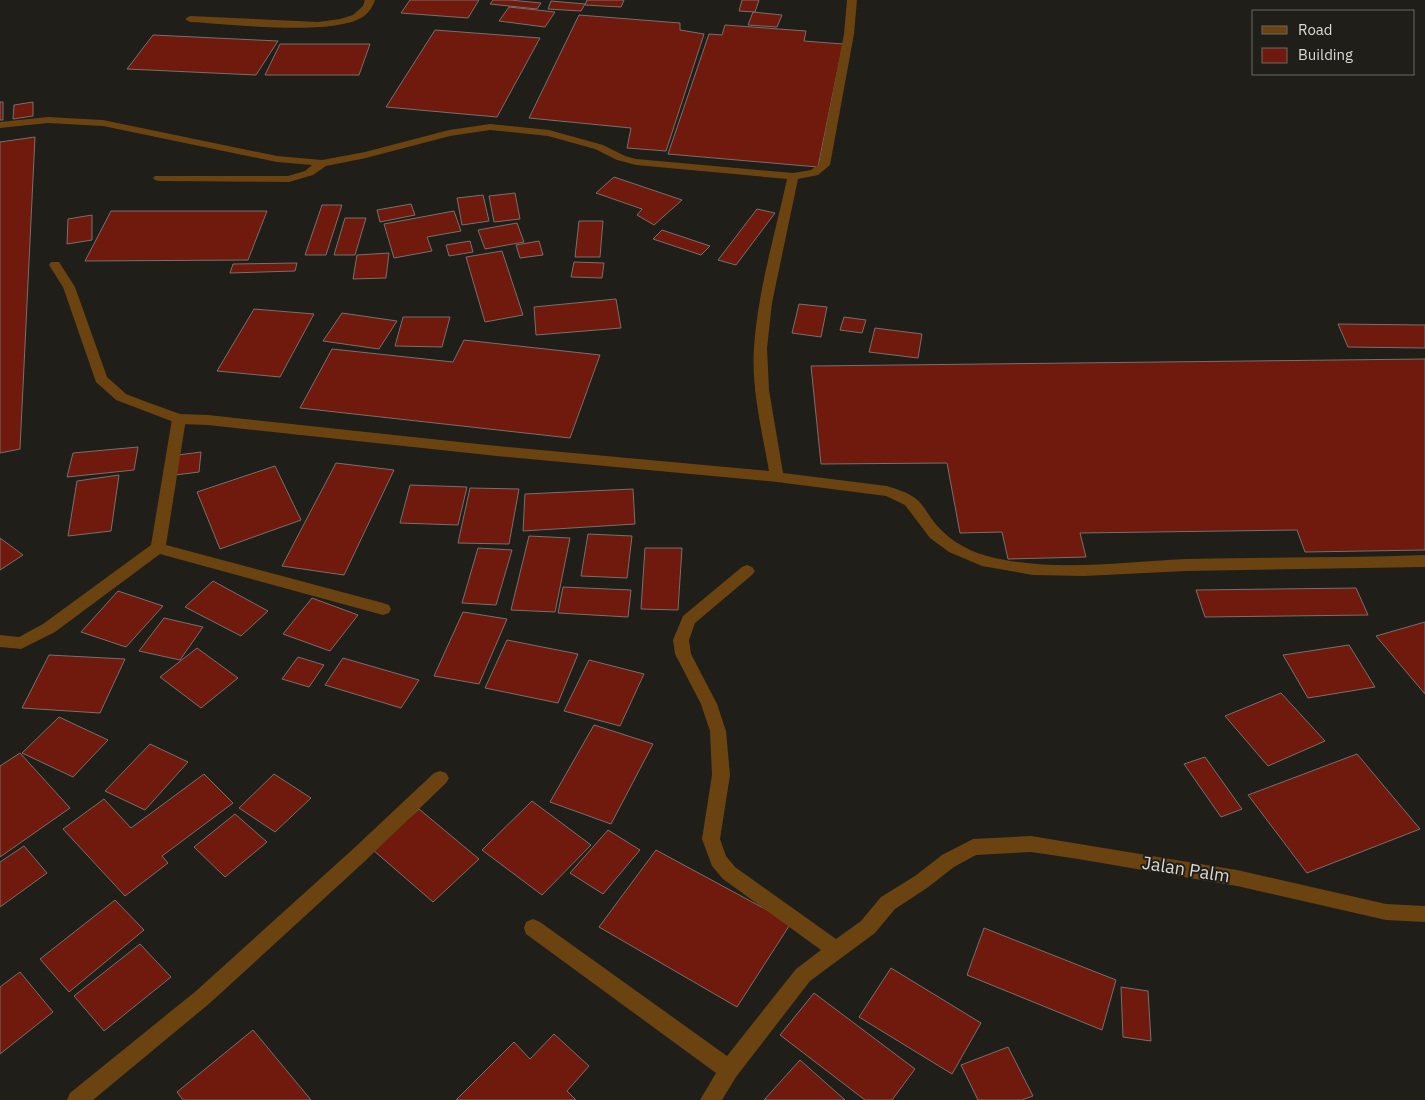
<svg xmlns="http://www.w3.org/2000/svg" width="1425" height="1100" viewBox="0 0 1425 1100" font-family="'IBM Plex Sans',sans-serif">
  <style>
    .building { fill: #70190d; stroke: #77706e }
    .lines { fill: none; stroke-linecap: round; stroke-linejoin: round }
    .lane { fill: #6a4311; fill-rule: evenodd }
    .street { fill: #6a4311; fill-rule: evenodd }
    .labels { text-anchor: middle; dominant-baseline: central; stroke-width: 4; stroke-linejoin: round; paint-order: stroke }
    .near-street-label { font-size: 18px; fill: #dad9d5; stroke: #1f1e19 }
  </style>
  <rect width="100%" height="100%" fill="#1f1e19"/>
  <!-- building -->
  <path class="building" d="M 410,0 L 479,0 L 468,18 L 401,13 Z
    M 493,0 L 510,0 L 541,3 L 537,9 L 490,4 Z
    M 587,0 L 624,0 L 621,7 L 585,5 Z
    M 742,0 L 759,0 L 755,12 L 739,11 Z
    M 551,1 L 585,4 L 581,11 L 548,9 Z
    M 509,7 L 555,12 L 545,27 L 499,21 Z
    M 753,12 L 782,15 L 777,27 L 748,25 Z
    M 579,15 L 680,23 L 680,30 L 704,34 L 666,151 L 627,148 L 631,128 L 529,118 Z
    M 725,25 L 806,31 L 804,41 L 843,44 L 818,167 L 668,154 L 709,34 L 722,35 Z
    M 435,30 L 540,38 L 497,117 L 386,107 Z
    M 153,35 L 278,41 L 256,75 L 127,69 Z
    M 280,44 L 370,44 L 359,75 L 265,75 Z
    M 0,102 L 3,102 L 3,120 L 0,120 Z
    M 33,102 L 33,116 L 13,119 L 14,105 Z
    M 35,137 L 20,449 L 0,453 L 0,142 Z
    M 614,177 L 682,200 L 654,225 L 637,215 L 642,209 L 596,193 Z
    M 515,193 L 520,219 L 494,222 L 489,196 Z
    M 483,195 L 489,221 L 462,225 L 457,198 Z
    M 411,204 L 415,215 L 380,222 L 377,210 Z
    M 322,205 L 342,205 L 326,255 L 305,255 Z
    M 757,209 L 775,213 L 736,265 L 718,260 Z
    M 111,211 L 267,211 L 248,260 L 85,261 Z
    M 454,211 L 461,231 L 427,237 L 432,251 L 394,258 L 384,224 Z
    M 92,215 L 92,240 L 67,244 L 68,219 Z
    M 345,218 L 366,218 L 355,255 L 334,255 Z
    M 579,221 L 603,221 L 600,257 L 575,257 Z
    M 517,223 L 524,242 L 485,249 L 478,230 Z
    M 662,230 L 710,246 L 701,255 L 653,239 Z
    M 470,241 L 473,252 L 449,256 L 446,245 Z
    M 539,241 L 543,255 L 520,258 L 516,245 Z
    M 502,251 L 523,315 L 485,322 L 466,257 Z
    M 389,253 L 386,278 L 353,279 L 357,255 Z
    M 574,262 L 604,263 L 602,278 L 571,277 Z
    M 297,263 L 295,271 L 230,273 L 233,264 Z
    M 616,299 L 621,328 L 536,335 L 534,307 Z
    M 799,304 L 827,307 L 821,337 L 792,333 Z
    M 254,309 L 314,314 L 280,377 L 217,371 Z
    M 342,313 L 397,321 L 379,349 L 323,341 Z
    M 403,317 L 450,317 L 442,347 L 395,346 Z
    M 844,317 L 866,320 L 862,333 L 840,330 Z
    M 1338,324 L 1425,325 L 1425,348 L 1348,347 Z
    M 875,328 L 922,334 L 918,358 L 869,352 Z
    M 464,340 L 600,355 L 570,438 L 300,408 L 332,349 L 453,362 Z
    M 1425,359 L 1425,550 L 1305,552 L 1297,530 L 1080,533 L 1086,557 L 1008,559 L 1002,532 L 960,533 L 947,463 L 821,464 L 811,366 Z
    M 138,447 L 134,470 L 67,477 L 73,453 Z
    M 201,452 L 199,472 L 175,475 L 178,455 Z
    M 336,463 L 394,470 L 344,575 L 282,566 Z
    M 275,466 L 301,520 L 220,549 L 197,492 Z
    M 119,475 L 111,531 L 68,536 L 77,481 Z
    M 410,485 L 467,487 L 458,525 L 400,523 Z
    M 470,488 L 519,489 L 509,544 L 458,543 Z
    M 633,489 L 635,524 L 523,531 L 525,494 Z
    M 588,534 L 632,536 L 627,578 L 581,576 Z
    M 529,536 L 570,538 L 555,612 L 511,610 Z
    M 0,538 L 23,555 L 0,570 Z
    M 478,548 L 512,550 L 496,605 L 462,603 Z
    M 645,548 L 682,548 L 678,610 L 641,609 Z
    M 213,581 L 268,611 L 241,636 L 185,607 Z
    M 563,587 L 631,590 L 628,617 L 558,613 Z
    M 1356,588 L 1368,615 L 1205,617 L 1196,590 Z
    M 118,591 L 163,606 L 126,647 L 81,632 Z
    M 312,598 L 358,615 L 330,651 L 283,634 Z
    M 463,612 L 507,619 L 479,684 L 434,676 Z
    M 164,618 L 203,627 L 180,660 L 139,651 Z
    M 1425,622 L 1425,694 L 1376,636 Z
    M 507,640 L 578,654 L 558,703 L 485,688 Z
    M 1349,645 L 1375,687 L 1308,698 L 1283,655 Z
    M 197,648 L 238,678 L 201,708 L 160,677 Z
    M 49,655 L 125,659 L 100,713 L 22,708 Z
    M 298,657 L 324,665 L 309,687 L 282,679 Z
    M 343,658 L 419,680 L 401,708 L 325,685 Z
    M 589,660 L 644,674 L 620,726 L 564,711 Z
    M 1281,693 L 1325,741 L 1268,766 L 1225,716 Z
    M 59,717 L 108,740 L 73,777 L 22,753 Z
    M 594,725 L 653,744 L 611,824 L 550,802 Z
    M 150,744 L 188,762 L 145,810 L 105,791 Z
    M 20,753 L 70,808 L 0,857 L 0,766 Z
    M 1357,754 L 1420,829 L 1307,873 L 1248,795 Z
    M 1205,757 L 1242,809 L 1221,817 L 1184,764 Z
    M 204,774 L 233,803 L 162,856 L 168,863 L 125,896 L 63,829 L 104,799 L 131,828 Z
    M 274,774 L 311,798 L 275,832 L 239,808 Z
    M 532,801 L 591,845 L 542,895 L 482,850 Z
    M 419,809 L 479,859 L 433,902 L 373,850 Z
    M 235,814 L 267,842 L 225,877 L 194,847 Z
    M 608,830 L 640,850 L 603,894 L 570,873 Z
    M 24,846 L 47,873 L 0,907 L 0,862 Z
    M 656,850 L 791,923 L 737,1007 L 599,927 Z
    M 115,900 L 144,930 L 69,992 L 40,959 Z
    M 984,928 L 1116,980 L 1102,1030 L 967,975 Z
    M 140,944 L 171,977 L 104,1031 L 74,996 Z
    M 891,968 L 981,1023 L 952,1074 L 859,1017 Z
    M 20,972 L 53,1012 L 0,1054 L 0,987 Z
    M 1121,987 L 1148,991 L 1151,1041 L 1123,1037 Z
    M 814,993 L 915,1069 L 892,1100 L 865,1100 L 780,1035 Z
    M 253,1030 L 311,1100 L 183,1100 L 177,1092 Z
    M 554,1034 L 589,1066 L 567,1091 L 576,1100 L 456,1100 L 514,1042 L 530,1059 Z
    M 1008,1047 L 1033,1096 L 1022,1100 L 978,1100 L 961,1065 Z
    M 800,1060 L 845,1100 L 764,1100 Z"/>
  <g class="lines">
    <!-- lane -->
    <path class="lane" d="M 365,0 L 375,0 C 372,8 368,14 361,18 C 329,36 230,24 190,22 L 185,19 L 190,16 L 318,22 L 340,19 L 353,15 L 363,6 Z
      M 847,0 L 857,0 L 854,34 L 830,165 L 818,175 L 798,179 L 772,303 L 767,348 L 769,390 L 783,473 L 887,486 C 896,489 907,492 915,498 C 922,503 926,511 931,518 C 944,537 965,550 987,556 C 1052,573 1120,562 1186,559 C 1266,557 1345,558 1425,555 L 1425,567 L 1186,571 L 1084,576 L 1033,575 L 982,566 L 949,552 L 930,538 L 905,505 L 886,496 L 777,482 L 497,456 L 208,425 L 179,424 L 116,400 L 96,382 L 63,287 L 49,265 L 51,262 L 59,262 L 75,287 L 107,377 L 126,394 L 144,401 L 180,414 L 208,415 L 497,446 L 769,471 C 762,431 751,388 754,347 C 758,290 775,234 787,179 L 636,165 L 617,160 L 595,149 L 548,136 L 490,130 L 450,136 L 366,158 L 326,166 L 313,175 L 289,182 L 159,181 L 155,180 L 153,178 L 155,176 L 288,176 L 305,171 L 312,165 L 277,162 L 103,126 L 48,123 L 0,128 L 0,122 L 48,117 L 103,120 L 277,156 L 322,160 L 365,152 L 449,130 L 490,124 L 549,130 L 603,145 L 625,156 L 636,159 L 793,173 L 811,170 L 819,164 L 844,34 Z"/>
    <!-- street -->
    <path class="street" d="M 179,414 L 184,416 L 186,419 L 166,545 L 383,603 L 389,605 L 391,609 L 389,613 L 383,615 L 160,554 L 55,632 L 21,649 L 0,647 L 0,635 L 19,637 L 43,624 L 151,545 L 172,419 L 174,416 Z
      M 747,565 L 752,567 L 755,571 L 752,575 L 695,623 L 689,640 L 691,654 L 717,704 L 726,731 L 730,775 L 720,839 L 726,856 L 735,867 L 836,939 L 861,921 L 881,897 L 915,876 L 942,855 L 973,839 L 1031,836 L 1237,870 L 1386,904 L 1425,906 L 1425,922 L 1386,920 L 1237,886 L 1078,859 L 1031,852 L 976,855 L 954,867 L 927,888 L 895,909 L 875,933 L 810,981 L 736,1077 L 722,1100 L 700,1100 L 716,1073 L 526,934 L 524,928 L 526,922 L 533,919 L 540,922 L 727,1056 L 796,969 L 821,950 L 723,879 L 712,866 L 702,839 L 712,775 L 710,731 L 701,704 L 675,654 L 673,640 L 683,616 L 742,567 Z
      M 440,771 L 446,773 L 449,778 L 446,783 L 364,862 L 210,1003 L 93,1100 L 67,1100 L 70,1093 L 196,991 L 352,850 L 434,773 Z"/>
  </g>
  <g class="labels">
    <!-- near-street labels -->
    <g class="near-street-label">
      <text transform="translate(1186 869) rotate(9)">Jalan Palm</text>
    </g>
  </g>
  <!-- legend -->
  <rect x="1252" y="10" width="162" height="65" fill="#1f1e19" stroke="#6a6964"/>
  <rect x="1262" y="26" width="25" height="8" fill="#6a4311" stroke="#6a6964"/>
  <text x="1298" y="35" font-size="15" fill="#dad9d5">Road</text>
  <rect x="1262" y="48" width="25" height="15" fill="#70190d" stroke="#6a6964"/>
  <text x="1298" y="60" font-size="15" fill="#dad9d5">Building</text>
</svg>
